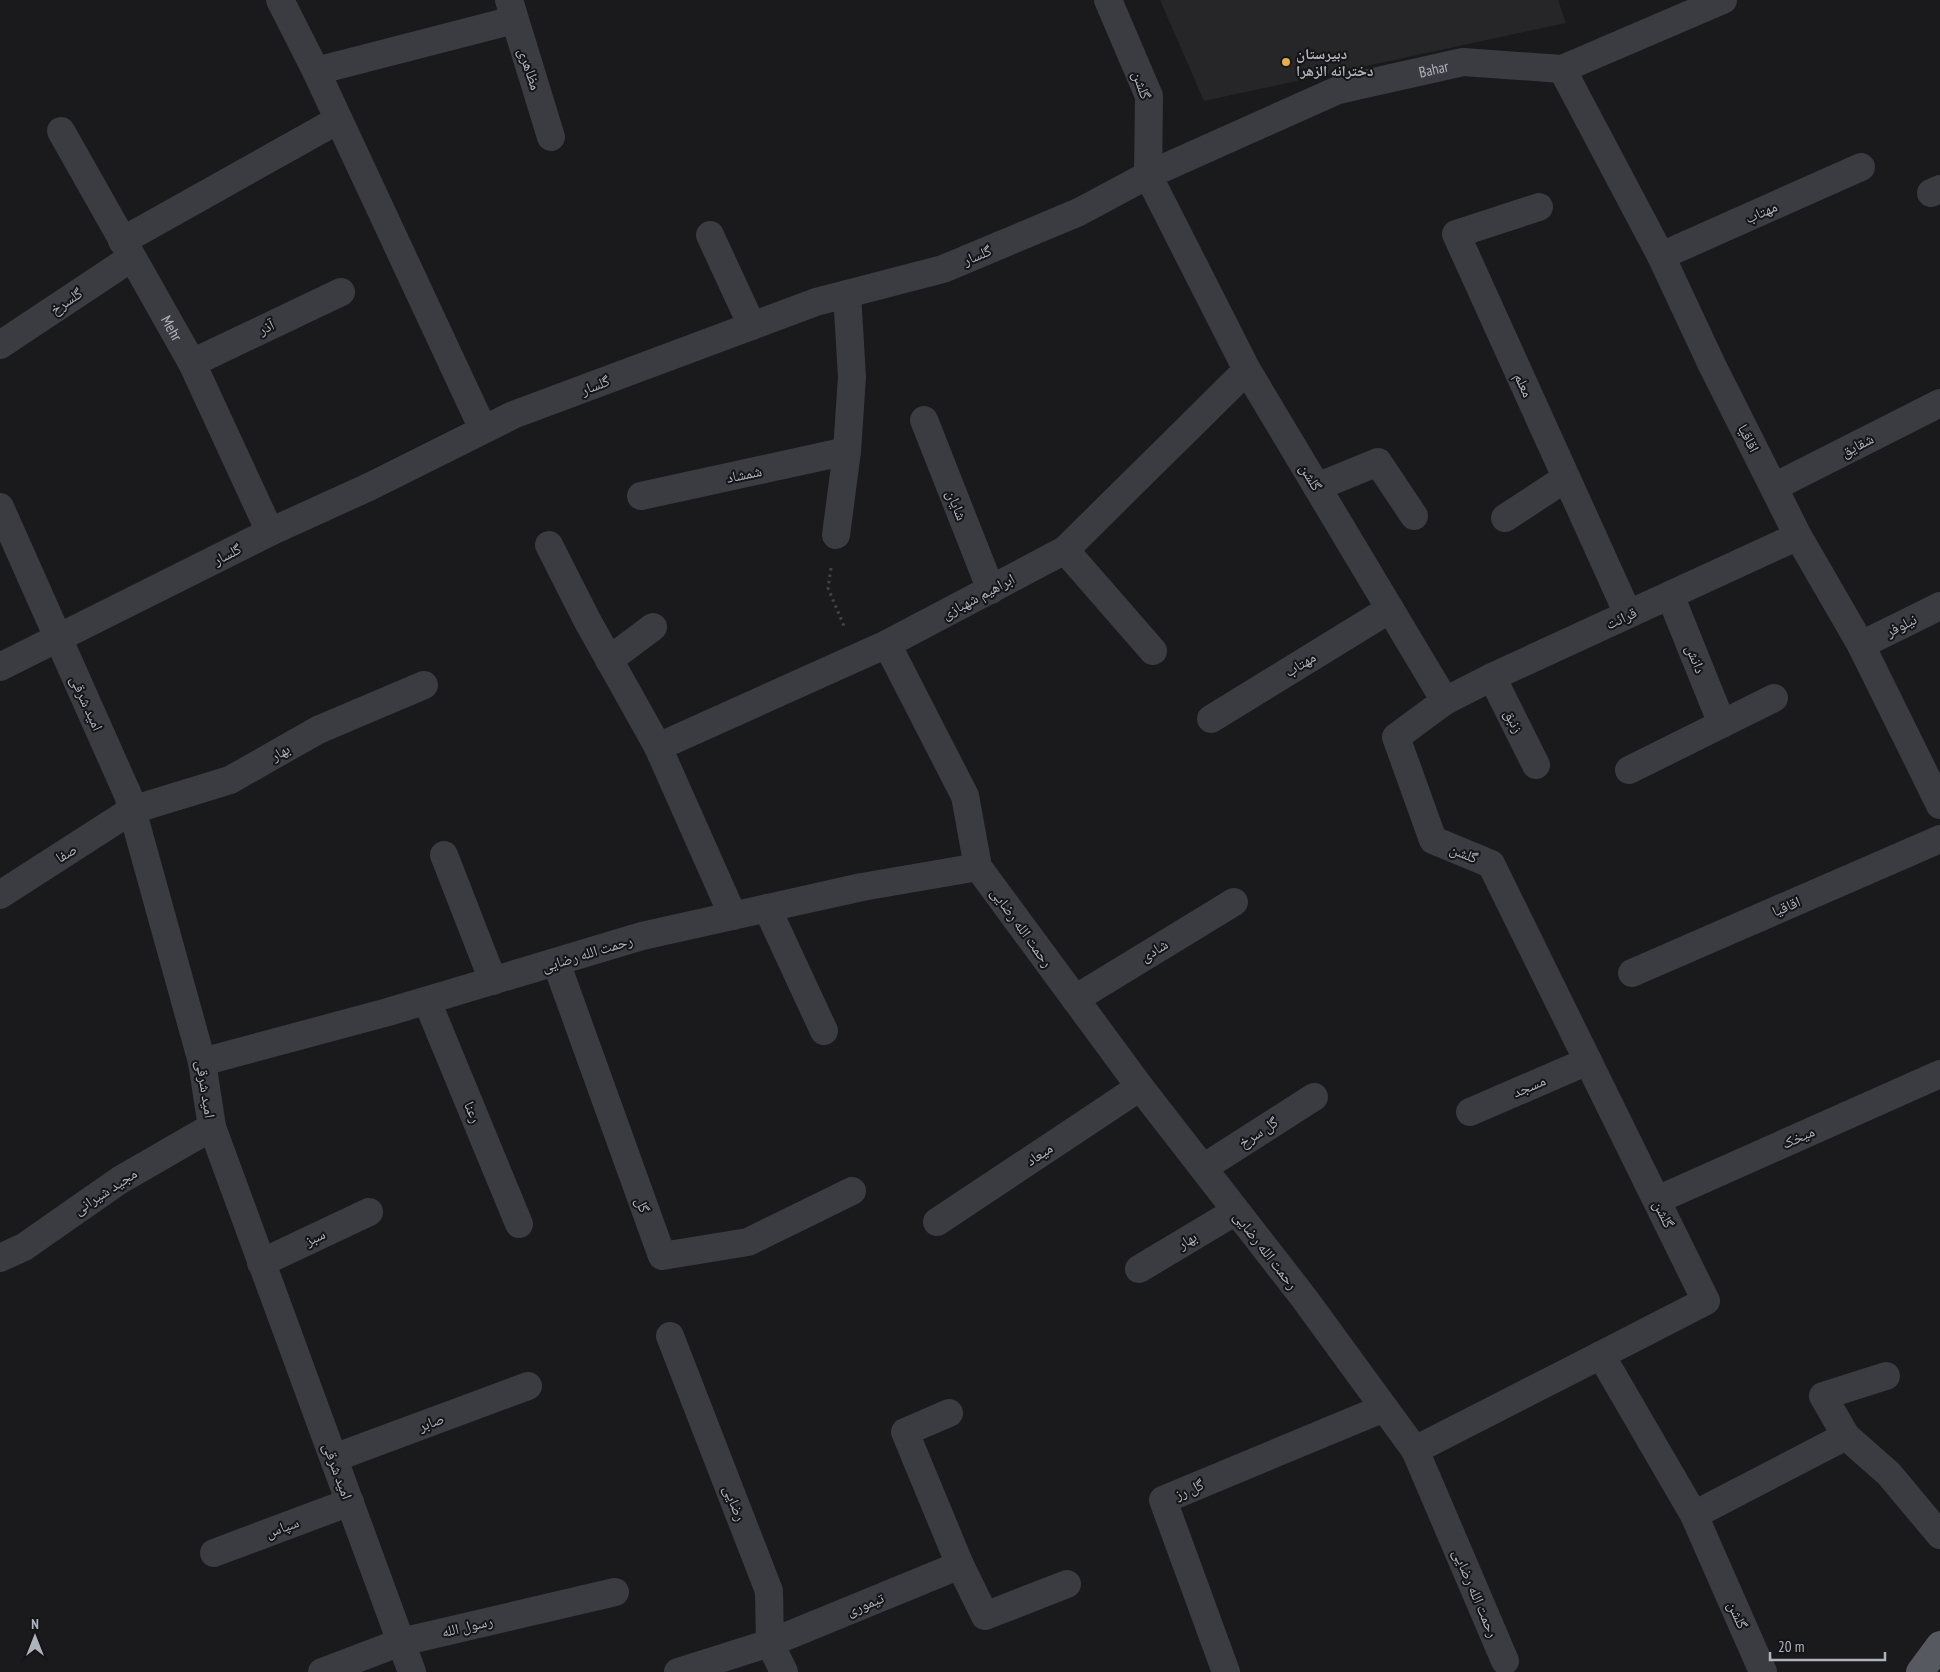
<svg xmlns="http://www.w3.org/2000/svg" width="1940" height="1672" viewBox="0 0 1940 1672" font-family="'PT Sans Narrow','Noto Naskh Arabic',sans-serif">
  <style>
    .built { fill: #262629 }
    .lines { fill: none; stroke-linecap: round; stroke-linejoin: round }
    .path { stroke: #414348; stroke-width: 3; stroke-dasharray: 2.5 4; stroke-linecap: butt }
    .minor { stroke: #3b3c41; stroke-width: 28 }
    .major { stroke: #575960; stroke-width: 28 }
    .poi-dot { fill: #e8af45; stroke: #151517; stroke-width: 2 }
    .labels { text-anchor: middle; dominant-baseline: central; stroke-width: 4; stroke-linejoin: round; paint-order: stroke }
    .poi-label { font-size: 15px; font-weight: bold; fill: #adb2bb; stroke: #151517; text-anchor: start }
    .street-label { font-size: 15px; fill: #adb2bb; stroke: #151517 }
  </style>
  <rect width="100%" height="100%" fill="#1a1a1c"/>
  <!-- built -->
  <path class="built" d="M 1160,0 L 1558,0 L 1566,23 L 1204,101 Z"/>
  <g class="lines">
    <!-- path -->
    <path class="path" d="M 831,568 L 828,588 L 844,626"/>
    <!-- minor -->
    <g class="minor">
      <path d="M 280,0 L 316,71 L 483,429"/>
      <path d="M 509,0 L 551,137"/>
      <path d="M 1108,0 L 1149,96 L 1148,175 L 1247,370 L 1445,701 L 1396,737 L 1433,840 L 1491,864 L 1706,1301 L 1601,1355 L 1694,1515 L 1763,1672"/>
      <path d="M 1562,69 L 1661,256 L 1712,365 L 1798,536 L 1861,645 L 1940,805"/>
      <path d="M 316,71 L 514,20"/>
      <path id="s1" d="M 61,131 L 192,363 L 270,532"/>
      <path d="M 1931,193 L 1940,189"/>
      <path d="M 1539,207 L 1456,234 L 1628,614"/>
      <path d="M 710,235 L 752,326"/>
      <path d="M 122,241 L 338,120"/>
      <path d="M 1661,256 L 1861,167"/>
      <path d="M 0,345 L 131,258"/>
      <path d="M 192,363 L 341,292"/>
      <path d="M 924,420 L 991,590"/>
      <path d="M 1317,487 L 1378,462 L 1414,516"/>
      <path d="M 1774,487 L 1940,403"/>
      <path d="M 641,496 L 847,451"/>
      <path d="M 0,507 L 128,795 L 202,1062 L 212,1127 L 412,1672"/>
      <path d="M 1505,518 L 1566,478"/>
      <path d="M 836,535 L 847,451 L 852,377 L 847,294"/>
      <path d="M 549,545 L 587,620 L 658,747 L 733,916"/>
      <path d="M 1065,550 L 1153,651"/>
      <path d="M 1670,595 L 1722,724"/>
      <path d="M 887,644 L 965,796 L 978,867 L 1140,1087 L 1304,1298 L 1415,1450 L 1505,1661"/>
      <path d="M 1861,645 L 1940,606"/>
      <path d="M 609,660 L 653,627"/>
      <path id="s2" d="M 0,667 L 270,532 L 371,486 L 513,415 L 816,302 L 943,269 L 1079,212 L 1148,175 L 1338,90 L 1463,62 L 1562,69 L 1723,0"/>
      <path d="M 1492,677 L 1536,765"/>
      <path d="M 1445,701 L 1492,677 L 1798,536"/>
      <path d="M 1211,719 L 1390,609"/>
      <path d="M 658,747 L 887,644 L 1065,550 L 1247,370"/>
      <path d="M 1629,770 L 1774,698"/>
      <path d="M 444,855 L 493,981"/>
      <path d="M 0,895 L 132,810 L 230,780 L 318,730 L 424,685"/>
      <path d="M 767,908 L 824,1031"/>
      <path d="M 556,962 L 662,1256 L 748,1242 L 852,1191"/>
      <path d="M 1632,973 L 1940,839"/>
      <path d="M 1075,999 L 1234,902"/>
      <path d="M 427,1001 L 519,1224"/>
      <path d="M 202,1062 L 388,1012 L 642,936 L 862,887 L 978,867"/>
      <path d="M 1470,1112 L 1588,1061"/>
      <path d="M 1203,1168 L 1314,1097"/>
      <path d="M 1657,1200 L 1940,1074"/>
      <path d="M 937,1222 L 1140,1087"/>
      <path d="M 0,1258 L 24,1247 L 120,1180 L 212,1127"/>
      <path d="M 261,1263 L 369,1212"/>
      <path d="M 1139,1269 L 1236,1211"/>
      <path d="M 670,1336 L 769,1591 L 770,1643 L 784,1672"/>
      <path d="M 1886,1376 L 1823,1396 L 1846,1436 L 1889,1474 L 1940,1535"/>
      <path d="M 949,1413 L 905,1432 L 960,1565 L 985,1616 L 1067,1584"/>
      <path d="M 1415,1450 L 1601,1355"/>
      <path d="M 334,1458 L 528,1386"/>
      <path d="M 1694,1515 L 1846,1436"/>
      <path d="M 214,1553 L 350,1502"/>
      <path d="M 322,1672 L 401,1642 L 615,1592"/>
      <path d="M 678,1672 L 770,1643 L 960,1565"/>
      <path d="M 1226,1672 L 1163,1500 L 1384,1408"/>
    </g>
    <!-- major -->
    <path class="major" d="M 1920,1672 L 1940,1645"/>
  </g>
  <!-- markers -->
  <circle class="poi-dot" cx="1286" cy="62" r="5"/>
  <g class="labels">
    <!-- poi labels -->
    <g class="poi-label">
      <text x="1296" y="53">دبيرستان<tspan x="1296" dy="17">دخترانه الزهرا</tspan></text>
    </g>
    <!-- street labels -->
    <g class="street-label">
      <text transform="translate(530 69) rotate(72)">مظاهری</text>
      <text stroke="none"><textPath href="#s2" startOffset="1558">Bahar</textPath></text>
      <text transform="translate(1142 85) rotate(71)">گلشن</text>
      <text transform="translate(1761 212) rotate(-24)">مهتاب</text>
      <text transform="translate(977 255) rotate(-23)">گلسار</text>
      <text transform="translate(66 301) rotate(-34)">گلسرخ</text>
      <text transform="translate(266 327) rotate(-25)">آذر</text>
      <text stroke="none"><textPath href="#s1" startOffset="226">Mehr</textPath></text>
      <text transform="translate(595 385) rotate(-21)">گلسار</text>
      <text transform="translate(1524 385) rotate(66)">معلم</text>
      <text transform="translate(1749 438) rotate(63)">اقاقیا</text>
      <text transform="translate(1857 445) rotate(-27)">شقایق</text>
      <text transform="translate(744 474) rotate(-12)">شمشاد</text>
      <text transform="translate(1311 477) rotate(59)">گلشن</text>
      <text transform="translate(957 505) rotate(68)">شایان</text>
      <text transform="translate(227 554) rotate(-27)">گلسار</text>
      <text transform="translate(978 596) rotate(-28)">ابراهیم شهبازی</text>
      <text transform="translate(1621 618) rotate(-25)">قرائت</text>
      <text transform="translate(1901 625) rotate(-27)">نیلوفر</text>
      <text transform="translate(1696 659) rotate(68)">دانش</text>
      <text transform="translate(1300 664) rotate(-32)">مهتاب</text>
      <text transform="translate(87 703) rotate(66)">امید شرقی</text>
      <text transform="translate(1514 721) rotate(63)">زنبق</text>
      <text transform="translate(280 752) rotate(-30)">بهار</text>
      <text transform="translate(66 853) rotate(-32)">صفا</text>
      <text transform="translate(1464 853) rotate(22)">گلشن</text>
      <text transform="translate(1786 906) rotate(-23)">اقاقیا</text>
      <text transform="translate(1022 927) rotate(54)">رحمت الله رضایی</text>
      <text transform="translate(1154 950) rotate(-31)">شادی</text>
      <text transform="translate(587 953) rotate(-17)">رحمت الله رضایی</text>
      <text transform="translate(1529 1086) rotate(-23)">مسجد</text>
      <text transform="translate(206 1089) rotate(81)">امید شرقی</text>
      <text transform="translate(473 1112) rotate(68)">رعنا</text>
      <text transform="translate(1258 1132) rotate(-33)">گل سرخ</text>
      <text transform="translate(1798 1137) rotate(-24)">میخک</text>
      <text transform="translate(1039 1154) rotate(-34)">میعاد</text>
      <text transform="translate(105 1191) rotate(-33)">مجید شیرانی</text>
      <text transform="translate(643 1205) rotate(70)">گل</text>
      <text transform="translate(1664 1214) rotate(64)">گلشن</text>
      <text transform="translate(315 1237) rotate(-25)">سبز</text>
      <text transform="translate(1187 1240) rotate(-31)">بهار</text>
      <text transform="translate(1266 1250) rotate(52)">رحمت الله رضایی</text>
      <text transform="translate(431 1422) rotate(-20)">صابر</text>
      <text transform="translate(338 1471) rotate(70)">امید شرقی</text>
      <text transform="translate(1189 1489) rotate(-23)">گل رز</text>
      <text transform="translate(735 1503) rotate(69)">رضایی</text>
      <text transform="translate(282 1527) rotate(-20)">سپاس</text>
      <text transform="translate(1476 1593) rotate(67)">رحمت الله رضایی</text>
      <text transform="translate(865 1604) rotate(-22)">تیموری</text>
      <text transform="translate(1738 1615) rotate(66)">گلشن</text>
      <text transform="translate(467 1626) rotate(-13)">رسول الله</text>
    </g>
  </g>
  <!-- north arrow -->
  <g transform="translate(35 1637)" stroke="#151517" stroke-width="4" paint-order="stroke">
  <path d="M0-4L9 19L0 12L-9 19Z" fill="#adb2bb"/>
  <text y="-8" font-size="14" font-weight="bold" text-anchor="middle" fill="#adb2bb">N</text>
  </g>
  <!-- scale -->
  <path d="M1770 1652v8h115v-8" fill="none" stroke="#adb2bb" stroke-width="2.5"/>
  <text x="1778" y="1652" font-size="15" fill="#adb2bb" stroke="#151517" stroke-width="4" paint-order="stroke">20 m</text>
</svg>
